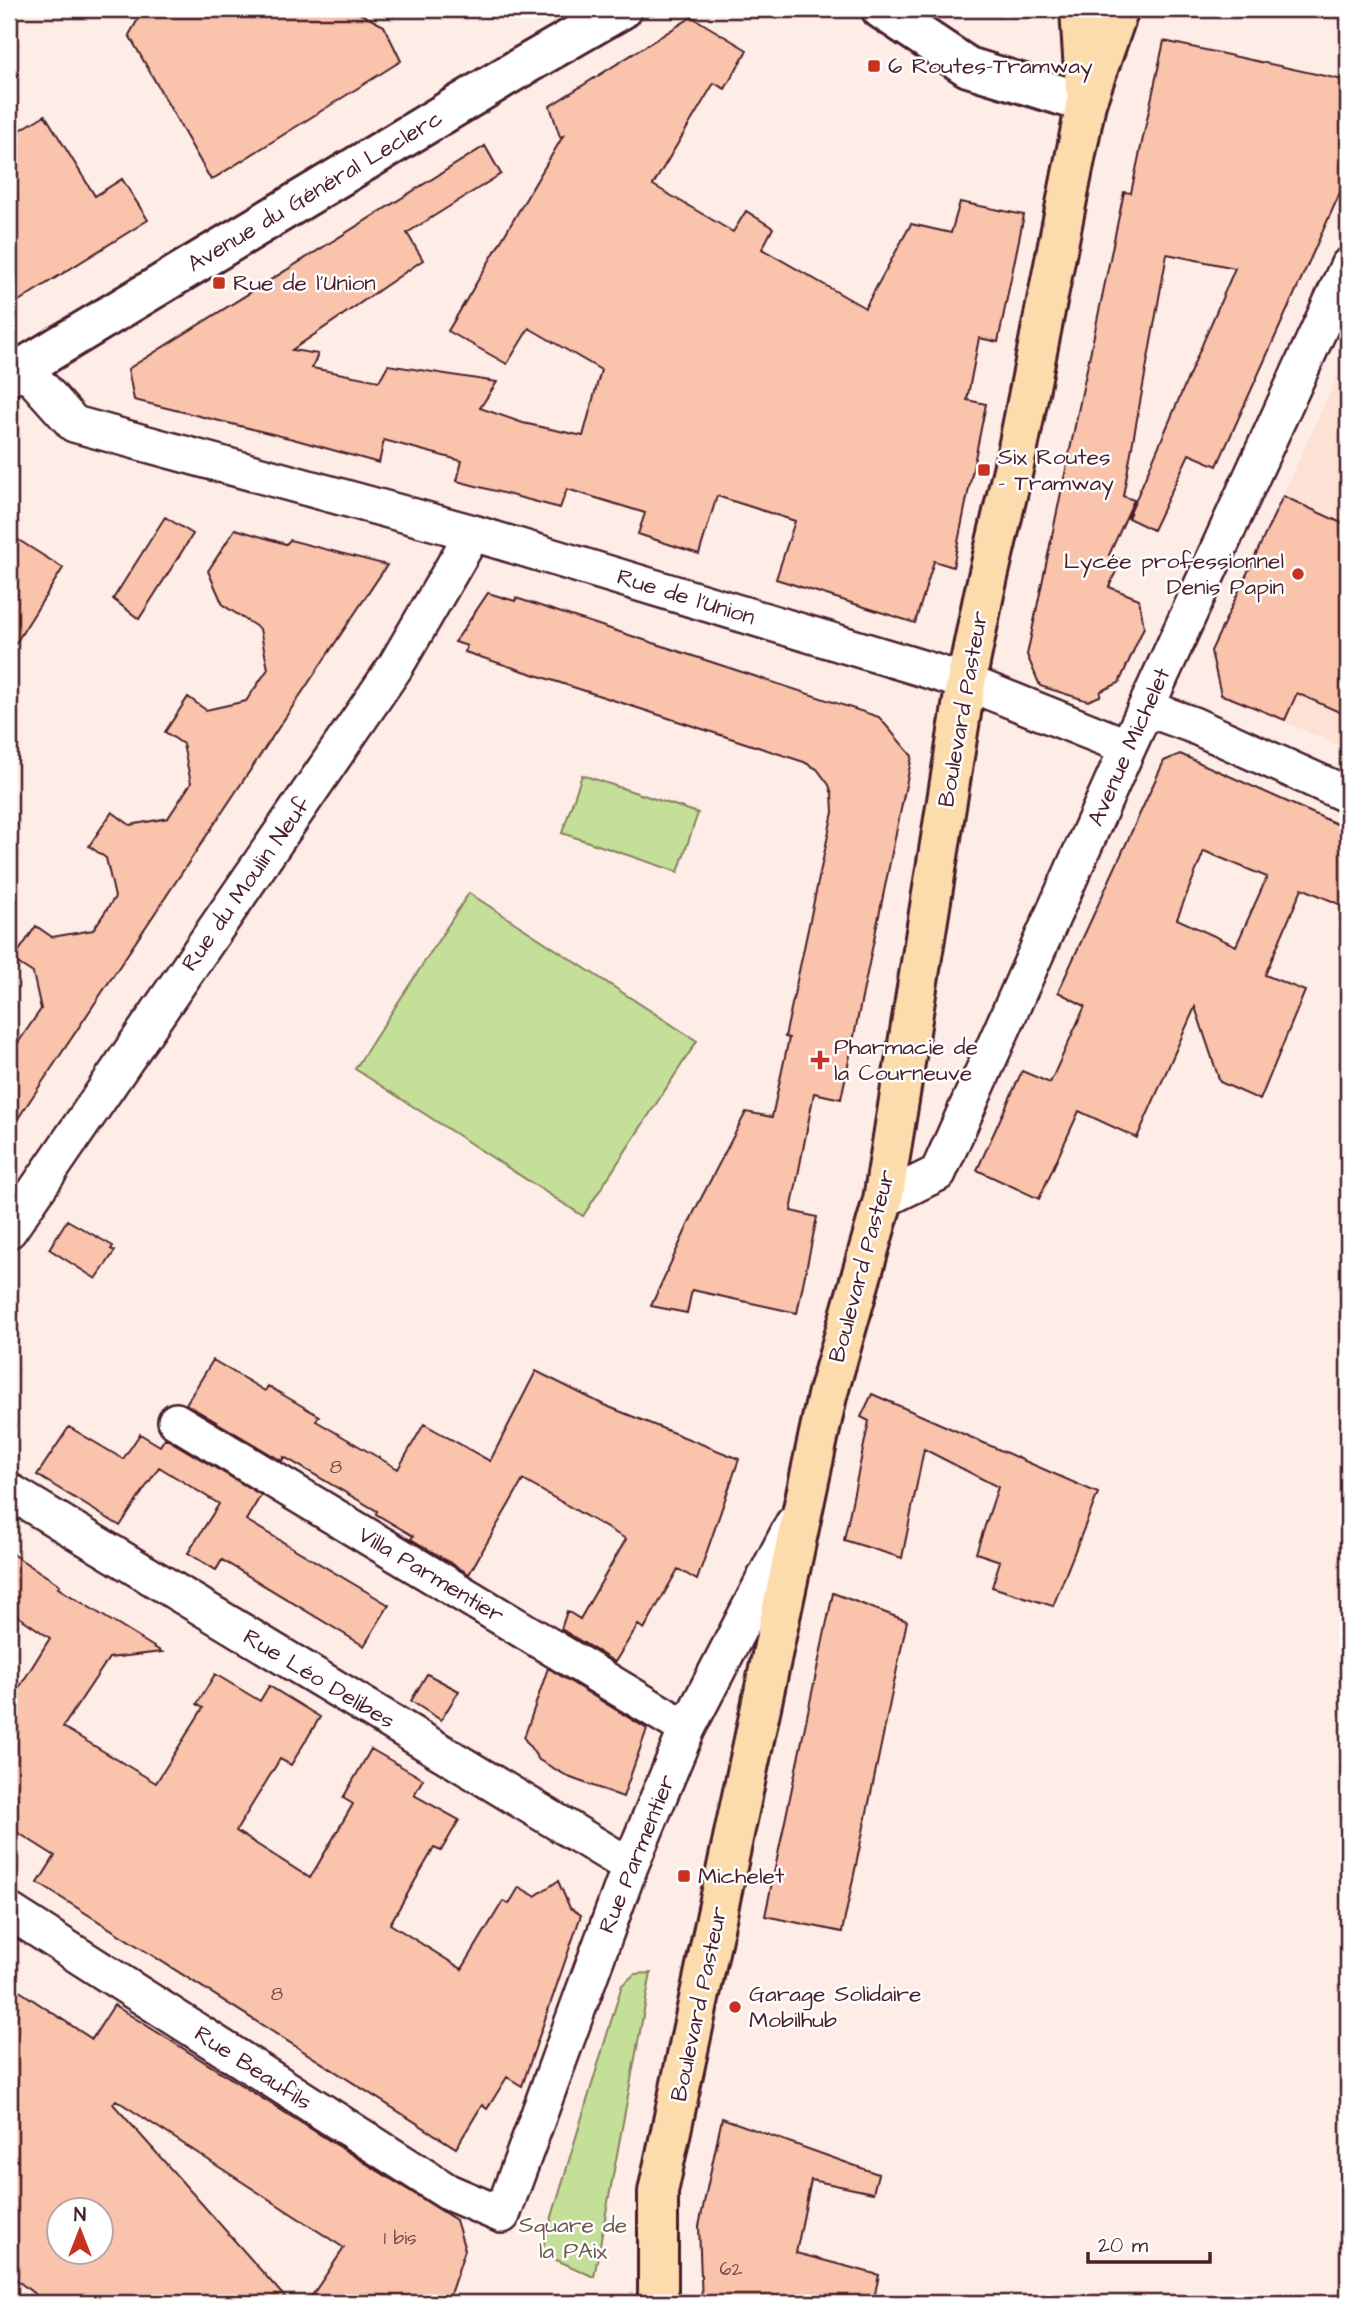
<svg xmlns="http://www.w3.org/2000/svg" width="1357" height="2312" viewBox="0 0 1357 2312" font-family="'Architects Daughter',sans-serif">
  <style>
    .built { fill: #fce1d4 }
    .green { fill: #c4df97; stroke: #877f61; stroke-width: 2 }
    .building { fill: #f9c4ab; stroke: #4a1f2b; stroke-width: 2; fill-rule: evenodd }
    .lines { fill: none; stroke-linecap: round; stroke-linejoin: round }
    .minor-casing { stroke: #4a1f2b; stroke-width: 40 }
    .secondary-casing { stroke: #4a1f2b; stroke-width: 44 }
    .primary-casing { stroke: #4a1f2b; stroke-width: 44 }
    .minor { stroke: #fff; stroke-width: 35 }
    .secondary { stroke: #fff; stroke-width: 38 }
    .primary { stroke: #fcdcac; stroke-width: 38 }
    .poi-dot { fill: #c8321e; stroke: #fff; stroke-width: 2.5 }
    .labels { text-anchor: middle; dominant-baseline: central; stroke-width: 5; stroke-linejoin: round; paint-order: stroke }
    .number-label { font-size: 19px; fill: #76484b }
    .poi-label { font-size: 23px; fill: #4a1f2b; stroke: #fff; text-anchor: start }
    .street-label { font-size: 23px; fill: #4a1f2b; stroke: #fff }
    .park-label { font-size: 23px; fill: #6f594b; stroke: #fff }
  </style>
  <rect width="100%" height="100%" fill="#fdede6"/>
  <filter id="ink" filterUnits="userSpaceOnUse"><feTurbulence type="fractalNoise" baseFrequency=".0143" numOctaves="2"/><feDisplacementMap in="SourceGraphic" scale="14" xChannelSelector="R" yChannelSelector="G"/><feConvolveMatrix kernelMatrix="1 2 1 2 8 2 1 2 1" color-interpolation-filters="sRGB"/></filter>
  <g filter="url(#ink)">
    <!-- built -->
    <path class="built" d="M 1348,353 L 1348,749 L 1224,696 L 1213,665 L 1210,664 L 1208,658 Z"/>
    <!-- green -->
    <path class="green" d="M 582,775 L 698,813 L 678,872 L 562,833 Z
      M 469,893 L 697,1041 L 583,1216 L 355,1069 Z
      M 651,1973 L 594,2277 L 541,2253 L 622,1985 L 635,1974 Z"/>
    <!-- building -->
    <path class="building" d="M 144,9 L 351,9 L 384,26 L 401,61 L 211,180 L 129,35 Z
      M 692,17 L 747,50 L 725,89 L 714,83 L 653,185 L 733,232 L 746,211 L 773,228 L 762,249 L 865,308 L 911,224 L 951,233 L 960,202 L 1024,215 L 998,342 L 979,338 L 967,400 L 986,404 L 953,567 L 934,561 L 915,623 L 776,579 L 795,521 L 717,496 L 699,554 L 638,534 L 645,513 L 567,489 L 560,508 L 457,481 L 462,461 L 384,440 L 379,463 L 293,439 L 134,400 L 128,369 L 485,146 L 501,174 L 407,233 L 423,260 L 292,350 L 318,354 L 312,368 L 379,381 L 388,365 L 497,382 L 480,408 L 523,423 L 583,436 L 601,370 L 529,328 L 507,364 L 448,331 L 563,136 L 560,137 L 550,106 Z
      M 1164,41 L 1348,81 L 1348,175 L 1217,466 L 1189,454 L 1153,530 L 1128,518 L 1235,268 L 1167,254 L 1123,496 L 1134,500 L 1109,555 L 1121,560 L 1109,587 L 1139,599 L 1144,627 L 1119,683 L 1101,691 L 1100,696 L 1088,701 L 1040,686 L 1027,655 L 1124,192 L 1131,193 Z
      M 45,115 L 95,196 L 122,179 L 148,220 L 9,307 L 9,137 Z
      M 1283,496 L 1348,526 L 1348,716 L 1297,693 L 1285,720 L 1231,698 L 1221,695 L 1211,651 Z
      M 165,517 L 193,534 L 139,619 L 113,599 Z
      M 235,529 L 286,544 L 290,540 L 387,565 L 9,1132 L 9,1046 L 17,1044 L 41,1009 L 33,973 L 13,960 L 36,926 L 52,937 L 93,930 L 115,897 L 106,858 L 89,846 L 112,812 L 130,825 L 168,818 L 191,783 L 183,744 L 165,732 L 188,697 L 206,710 L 246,701 L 268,669 L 260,629 L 223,605 L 208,571 Z
      M 9,534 L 63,568 L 9,654 Z
      M 488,593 L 515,601 L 516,598 L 879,717 L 912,756 L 841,1099 L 814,1093 L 791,1211 L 817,1217 L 797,1313 L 692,1290 L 687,1313 L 651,1306 L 695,1210 L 746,1112 L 772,1117 L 789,1038 L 785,1037 L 833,812 L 832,794 L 829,785 L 817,769 L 804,762 L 465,652 L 467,646 L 455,642 Z
      M 1180,754 L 1348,829 L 1348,908 L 1302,888 L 1265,975 L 1305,991 L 1260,1100 L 1220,1082 L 1195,1007 L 1137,1138 L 1079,1111 L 1039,1199 L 977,1170 L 1022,1071 L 1050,1083 L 1085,1006 L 1058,992 L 1164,761 ZM 1204,851 L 1267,877 L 1236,946 L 1177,919 Z
      M 67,1220 L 113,1246 L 111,1249 L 115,1251 L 96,1279 L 49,1249 Z
      M 213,1360 L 265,1391 L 268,1386 L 319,1416 L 316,1421 L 398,1469 L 424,1424 L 490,1461 L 536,1371 L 604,1405 L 739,1459 L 697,1580 L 678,1569 L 644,1629 L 638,1625 L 615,1662 L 561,1629 L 567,1611 L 580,1619 L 626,1539 L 523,1480 L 469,1574 L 411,1539 L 413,1536 L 376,1514 L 377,1511 L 284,1457 L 282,1461 L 186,1404 Z
      M 872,1394 L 1098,1493 L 1053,1606 L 992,1587 L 1000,1561 L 976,1553 L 998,1487 L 924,1449 L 902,1558 L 844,1540 L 869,1421 L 861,1417 Z
      M 69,1427 L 123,1459 L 140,1434 L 160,1446 L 165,1438 L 261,1495 L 246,1520 L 389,1605 L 364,1646 L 222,1560 L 216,1570 L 188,1553 L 219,1504 L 159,1467 L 120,1526 L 37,1475 Z
      M 9,1552 L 60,1585 L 58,1588 L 162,1652 L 109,1658 L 63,1727 L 156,1783 L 203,1708 L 197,1704 L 215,1674 L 260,1701 L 269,1686 L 320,1717 L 291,1765 L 280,1759 L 236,1831 L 310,1878 L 353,1804 L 343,1798 L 371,1749 L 423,1779 L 414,1795 L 459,1820 L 441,1851 L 434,1848 L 390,1924 L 462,1969 L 503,1901 L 509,1904 L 519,1887 L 535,1896 L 558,1881 L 570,1908 L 581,1915 L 522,2086 L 507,2077 L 487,2109 L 482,2105 L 456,2148 L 38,1883 L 55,1856 L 9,1827 L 9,1704 L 50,1638 L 9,1610 Z
      M 833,1593 L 907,1621 L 842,1932 L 765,1916 Z
      M 548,1668 L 647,1729 L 623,1797 L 571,1778 L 539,1760 L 524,1738 Z
      M 427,1674 L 459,1691 L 441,1720 L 411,1701 Z
      M 9,1984 L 92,2039 L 114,2005 L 456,2220 L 465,2250 L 447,2303 L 307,2303 L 344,2248 L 116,2100 L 113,2104 L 290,2303 L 46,2303 L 9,2274 ZM 60,2210 L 102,2210 L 102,2252 L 60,2252 Z
      M 722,2118 L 878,2174 L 873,2193 L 811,2180 L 796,2253 L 879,2275 L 873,2303 L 702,2303 L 699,2226 Z"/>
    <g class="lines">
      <defs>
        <path id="minor" d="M 23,367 L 74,424 L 473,533 L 918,667 L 966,682 L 1128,747
          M 1146,708 L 1193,725 L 1348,795
          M 883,1200 L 938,1173 L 1128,747 L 1348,266
          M 9,1230 L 395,667 L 473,533
          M 176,1421 L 687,1729
          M 9,1491 L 630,1866
          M 9,1911 L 448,2192 L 502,2215 L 630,1866 L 687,1729 L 793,1524"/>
        <path id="secondary" d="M 881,9 L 968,67 L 1086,103
          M 9,376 L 511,73 L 622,9"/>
        <path id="primary" d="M 1080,9 L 1085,87
          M 658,2303 L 658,2192 L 827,1396 L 883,1200 L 966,682 L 984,594 L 1018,448 L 1086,103 L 1119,9"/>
      </defs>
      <!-- minor casing -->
      <use href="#minor" class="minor-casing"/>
      <!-- secondary casing -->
      <use href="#secondary" class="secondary-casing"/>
      <!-- primary casing -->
      <use href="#primary" class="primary-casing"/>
      <!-- minor -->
      <use href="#minor" class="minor"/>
      <!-- secondary -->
      <use href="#secondary" class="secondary"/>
      <!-- primary -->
      <use href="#primary" class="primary"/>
    </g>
  </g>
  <!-- markers -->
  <g class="poi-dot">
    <rect x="867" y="59" width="14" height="14" rx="3.5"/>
    <rect x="212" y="276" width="14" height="14" rx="3.5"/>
    <rect x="977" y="463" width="14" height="14" rx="3.5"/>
    <circle cx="1298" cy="574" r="7"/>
    <path d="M816.5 1049.5h7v7h7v7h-7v7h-7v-7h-7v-7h7z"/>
    <rect x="677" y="1869" width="14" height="14" rx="3.5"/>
    <circle cx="735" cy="2007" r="7"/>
  </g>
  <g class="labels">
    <!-- number labels -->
    <g class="number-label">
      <text x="336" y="1467">8</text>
      <text x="277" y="1994">8</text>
      <text x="400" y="2238">1 bis</text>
      <text x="731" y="2269">62</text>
    </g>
    <!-- poi labels -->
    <g class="poi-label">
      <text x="888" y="66">6 Routes-Tramway</text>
      <text x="233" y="283">Rue de l'Union</text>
      <text x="998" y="457">Six Routes<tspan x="998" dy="26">- Tramway</tspan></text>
      <text x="1284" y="561" text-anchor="end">Lycée professionnel<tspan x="1284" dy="26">Denis Papin</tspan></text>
      <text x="834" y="1047">Pharmacie de<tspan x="834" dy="26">la Courneuve</tspan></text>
      <text x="698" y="1876">Michelet</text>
      <text x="749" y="1994">Garage Solidaire<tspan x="749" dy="26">Mobilhub</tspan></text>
    </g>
    <!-- street labels -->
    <g class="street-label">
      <text transform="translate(315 191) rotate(-31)">Avenue du Général Leclerc</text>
      <text transform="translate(686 597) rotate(17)">Rue de l'Union</text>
      <text transform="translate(963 709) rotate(-80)">Boulevard Pasteur</text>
      <text transform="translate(1129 747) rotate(-66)">Avenue Michelet</text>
      <text transform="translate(246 884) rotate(-55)">Rue du Moulin Neuf</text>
      <text transform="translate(862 1266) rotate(-75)">Boulevard Pasteur</text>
      <text transform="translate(431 1575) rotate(31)">Villa Parmentier</text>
      <text transform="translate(319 1679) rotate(31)">Rue Léo Delibes</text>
      <text transform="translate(637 1854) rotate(-68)">Rue Parmentier</text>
      <text transform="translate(699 2004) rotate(-78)">Boulevard Pasteur</text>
      <text transform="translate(253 2068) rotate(33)">Rue Beaufils</text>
    </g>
    <!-- park labels -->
    <g class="park-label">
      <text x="573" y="2225">Square de<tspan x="573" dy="26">la PAix</tspan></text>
    </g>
  </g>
  <!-- margin -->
  <rect width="1357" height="2312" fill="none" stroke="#fff" stroke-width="35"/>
  <rect x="18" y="18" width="1322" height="2277" fill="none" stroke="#4a1f2b" stroke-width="2.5" filter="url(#ink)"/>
  <!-- north arrow -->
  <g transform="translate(80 2231)"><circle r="33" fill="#ffffff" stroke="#b7a5aa" stroke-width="2"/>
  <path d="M0-5L12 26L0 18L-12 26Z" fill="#c8321e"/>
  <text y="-10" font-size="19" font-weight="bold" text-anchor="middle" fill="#4a1f2b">N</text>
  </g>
  <!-- scale -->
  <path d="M1088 2252v10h122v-10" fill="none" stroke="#4a1f2b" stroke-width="3.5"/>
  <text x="1098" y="2252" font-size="21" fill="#4a1f2b" stroke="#ffffff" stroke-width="5" paint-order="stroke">20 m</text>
</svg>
